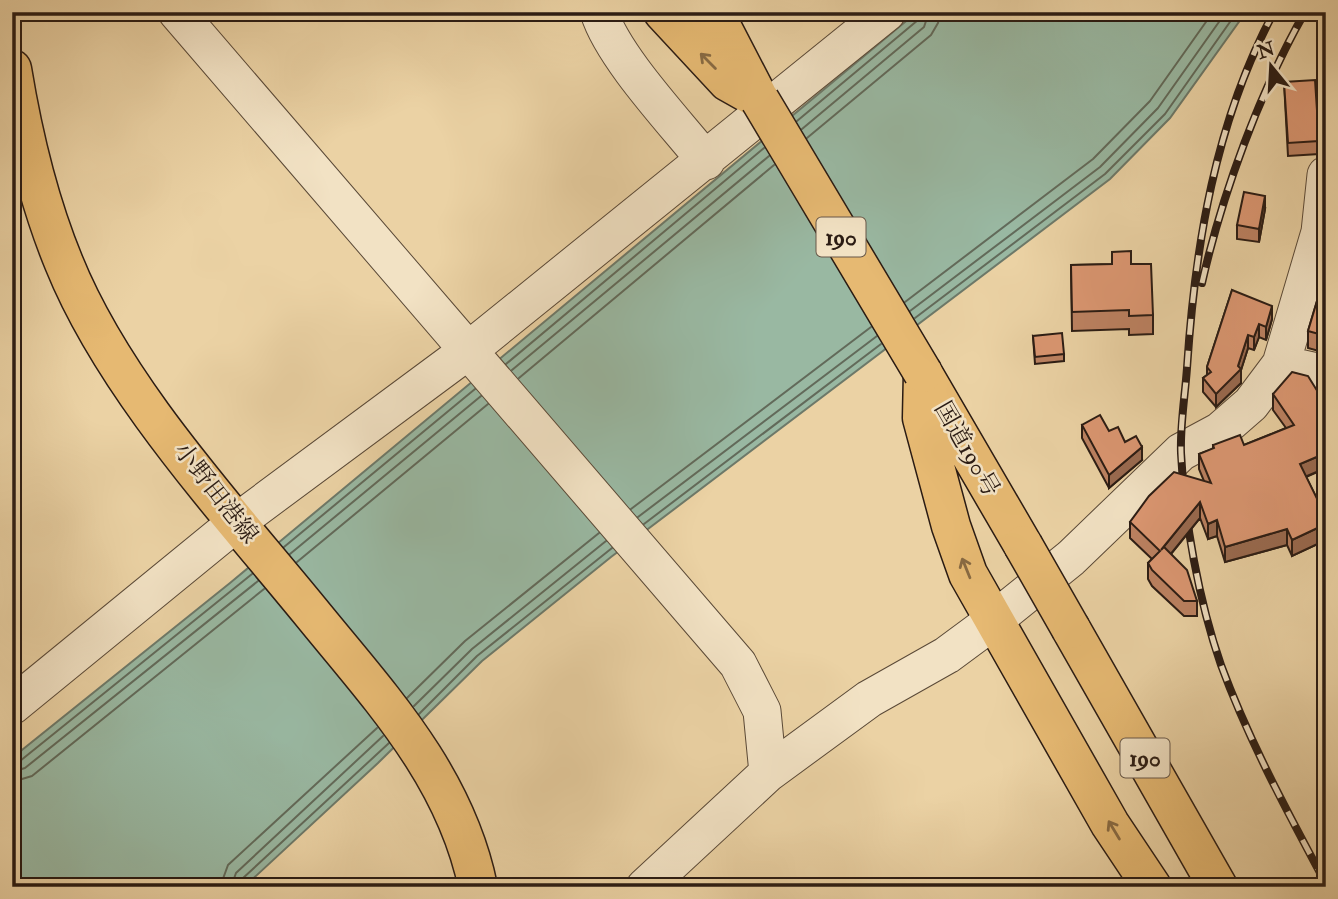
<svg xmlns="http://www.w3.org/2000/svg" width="1338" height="899" viewBox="0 0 1338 899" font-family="'IM FELL Double Pica','Noto Serif JP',serif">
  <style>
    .water { fill: #99b8a2; stroke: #6d7969; stroke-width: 2 }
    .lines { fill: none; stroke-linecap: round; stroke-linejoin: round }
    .shore { stroke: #626a5a; stroke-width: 2 }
    .minor-casing { stroke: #5a4937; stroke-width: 39 }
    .major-casing { stroke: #2a1b13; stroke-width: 41 }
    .highway-casing { stroke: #2a1b13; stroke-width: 41 }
    .minor { stroke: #f2e2c4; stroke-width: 37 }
    .major { stroke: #e6b972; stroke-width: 38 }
    .highway { stroke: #e6b972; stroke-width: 38 }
    .rail-casing { stroke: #2a1b13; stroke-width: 8 }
    .rail { stroke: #f2e2c4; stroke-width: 5; stroke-dasharray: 16; stroke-linecap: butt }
    .highway-bridge-casing { stroke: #2a1b13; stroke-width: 41; stroke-linecap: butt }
    .highway-bridge { stroke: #e6b972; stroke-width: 38 }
    .wall { fill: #bd8262; stroke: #2a1b13; stroke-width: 2 }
    .shaded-wall { fill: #9a6a50; stroke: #2a1b13; stroke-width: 2 }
    .building { fill: #dc9772; stroke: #2a1b13; stroke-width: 2 }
    .oneway { stroke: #886a42 }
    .labels { text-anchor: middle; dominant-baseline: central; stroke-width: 5; stroke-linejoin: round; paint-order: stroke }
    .shield { fill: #f2e2c4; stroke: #665748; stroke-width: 2 }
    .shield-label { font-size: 23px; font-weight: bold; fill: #2a1b13 }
    .street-label { font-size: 24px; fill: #2a1b13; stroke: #f2e2c4 }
  </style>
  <rect width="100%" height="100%" fill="#ebd2a4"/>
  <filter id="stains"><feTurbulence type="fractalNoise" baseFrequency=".00286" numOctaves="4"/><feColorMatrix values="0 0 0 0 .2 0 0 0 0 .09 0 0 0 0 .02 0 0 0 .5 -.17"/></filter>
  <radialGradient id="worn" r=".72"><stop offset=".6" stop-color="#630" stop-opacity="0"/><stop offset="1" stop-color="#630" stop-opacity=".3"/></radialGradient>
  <!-- water -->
  <path class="water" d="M 917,12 L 1246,12 L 1170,118 L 1110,179 L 611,557 L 482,661 L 378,763 L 244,887 L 12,887 L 12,758 L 230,583 Z"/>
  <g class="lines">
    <!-- shore -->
    <path class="shore" d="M 797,121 L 918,20 L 921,12
      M 802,129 L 924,27 L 929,12
      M 807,138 L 931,35 L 938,23 L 940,12
      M 905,302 L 1093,159 L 1150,101 L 1213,12
      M 910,311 L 1100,167 L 1158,108 L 1226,12
      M 915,318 L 1105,174 L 1165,114 L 1237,12
      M 506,364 L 764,148
      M 512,370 L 769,156
      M 519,378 L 774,165
      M 631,509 L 871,327
      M 638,517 L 877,336
      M 644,524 L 881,344
      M 284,547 L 475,389
      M 290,554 L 481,396
      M 297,562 L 488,404
      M 407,698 L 465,641 L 599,533
      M 414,706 L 472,649 L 606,541
      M 419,714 L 477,656 L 612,548
      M 12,763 L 20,761 L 252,574
      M 12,772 L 25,768 L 258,581
      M 12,782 L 32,776 L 264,589
      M 220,887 L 228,865 L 377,728
      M 231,887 L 236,873 L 383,736
      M 240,887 L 242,879 L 389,743"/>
    <defs>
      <path id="minor" d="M 177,12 L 738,664 L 762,711 L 768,773
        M 599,12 C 613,57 675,122 706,161
        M 1281,364 L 1326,374
        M 12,706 L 237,522 L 469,350 L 887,12
        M 645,887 L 768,773 L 869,699 L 947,655 L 993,621 L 1071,558 L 1181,452 L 1220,431 L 1251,404 L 1281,364 L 1320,232 L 1326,175"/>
      <path id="major" d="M 12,69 C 23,136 38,200 64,263 C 114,387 225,507 310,611 C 379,696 455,775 478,887"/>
      <path id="highway" d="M 663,12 L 728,82 L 760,100
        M 714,12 L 757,95
        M 923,373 L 922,418 L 951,526 L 968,574 L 1110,824 L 1152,887
        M 924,375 L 1023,545
        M 1071,629 L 1218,887"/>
    </defs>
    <!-- minor casing -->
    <use href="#minor" class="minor-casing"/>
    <!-- major casing -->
    <use href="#major" class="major-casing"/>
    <!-- highway casing -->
    <use href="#highway" class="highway-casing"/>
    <!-- minor -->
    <use href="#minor" class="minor"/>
    <!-- major -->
    <use href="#major" class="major"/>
    <!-- highway -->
    <use href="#highway" class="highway"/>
    <defs>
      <path id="rail" d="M 1274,12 C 1215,122 1195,246 1187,368 C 1185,396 1180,425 1181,453 C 1184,519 1199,602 1221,665 C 1249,741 1288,813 1326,884
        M 1202,283 C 1222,194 1260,91 1305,12"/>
    </defs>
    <!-- rail casing -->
    <use href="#rail" class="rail-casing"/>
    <!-- rail -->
    <use href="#rail" class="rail"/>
    <defs>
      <path id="highway-bridge" d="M 760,100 L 923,373
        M 1023,545 L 1071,629"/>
    </defs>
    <!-- highway-bridge casing -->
    <use href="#highway-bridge" class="highway-bridge-casing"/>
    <!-- highway-bridge -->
    <use href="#highway-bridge" class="highway-bridge"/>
  </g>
  <!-- wall -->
  <path class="wall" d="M 1284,82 L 1319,141 L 1319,154 L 1288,156 Z
    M 1265,209 L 1259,242 L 1237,239 L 1237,225 Z
    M 1131,264 L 1153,315 L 1153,334 L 1129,335 L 1129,329 L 1072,331 L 1071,265 Z
    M 1326,271 L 1326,353 L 1308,348 L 1308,331 Z
    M 1232,290 L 1272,319 L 1266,340 L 1259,337 L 1254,350 L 1248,348 L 1241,370 L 1241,383 L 1216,407 L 1203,392 L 1203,378 L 1207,375 L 1207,367 Z
    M 1033,336 L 1064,354 L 1064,361 L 1035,364 Z
    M 1273,394 L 1326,405 L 1326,468 L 1306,477 L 1326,517 L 1326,540 L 1292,556 L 1287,545 L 1225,562 L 1217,536 L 1208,539 L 1200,518 L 1171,554 L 1197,601 L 1197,616 L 1184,616 L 1152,586 L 1148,579 L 1148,563 L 1152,559 L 1130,538 L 1130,522 L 1204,481 L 1199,469 L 1199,454 L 1213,449 L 1213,445 L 1244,445 L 1286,428 L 1273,410 Z
    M 1082,425 L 1109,431 L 1142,460 L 1109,488 L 1082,438 Z"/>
  <!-- shaded-wall -->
  <path class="shaded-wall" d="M 1265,196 L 1265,209 L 1259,242 L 1259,229 Z
    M 1272,306 L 1272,319 L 1266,340 L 1266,327 Z
    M 1259,324 L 1259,337 L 1254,350 L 1254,337 Z
    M 1248,335 L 1248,348 L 1241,370 L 1241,383 L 1216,407 L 1216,394 L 1238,366 Z
    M 1142,447 L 1142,460 L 1109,488 L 1109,475 Z
    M 1326,453 L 1326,468 L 1300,479 L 1300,464 Z
    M 1200,502 L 1200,518 L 1161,566 L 1161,550 Z
    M 1217,520 L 1217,536 L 1208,539 L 1208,524 Z
    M 1326,524 L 1326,540 L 1292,556 L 1292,540 Z
    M 1287,529 L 1287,545 L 1225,562 L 1225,547 Z"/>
  <!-- building -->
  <path class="building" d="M 1315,80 L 1319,141 L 1288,143 L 1284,82 Z
    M 1244,192 L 1265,196 L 1259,229 L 1237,225 Z
    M 1131,251 L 1131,264 L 1151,264 L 1153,315 L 1129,316 L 1129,310 L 1072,312 L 1071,265 L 1112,264 L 1112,252 Z
    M 1326,271 L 1326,336 L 1308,331 Z
    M 1232,290 L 1272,306 L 1266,327 L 1259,324 L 1254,337 L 1248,335 L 1238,366 L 1241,369 L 1216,394 L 1203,378 L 1211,372 L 1207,367 Z
    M 1062,333 L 1064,354 L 1035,357 L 1033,336 Z
    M 1292,372 L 1308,376 L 1326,405 L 1326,453 L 1300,464 L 1326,517 L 1326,524 L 1292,540 L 1287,529 L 1225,547 L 1217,520 L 1208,524 L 1200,502 L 1161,550 L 1164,547 L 1187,570 L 1197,601 L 1184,601 L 1152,570 L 1148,563 L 1160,551 L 1130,522 L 1149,496 L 1174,472 L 1211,483 L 1199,454 L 1214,448 L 1213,445 L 1240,435 L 1244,445 L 1294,425 L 1273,394 Z
    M 1100,415 L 1109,431 L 1118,427 L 1125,442 L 1136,436 L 1142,447 L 1109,475 L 1082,425 Z"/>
  <!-- one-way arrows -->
  <defs><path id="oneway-shaft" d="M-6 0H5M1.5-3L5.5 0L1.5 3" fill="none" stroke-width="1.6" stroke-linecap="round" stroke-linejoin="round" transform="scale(1.75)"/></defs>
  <g class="oneway">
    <use href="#oneway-shaft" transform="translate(708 61) rotate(-135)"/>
    <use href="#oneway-shaft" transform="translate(966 568) rotate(-112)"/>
    <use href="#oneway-shaft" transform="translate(1114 830) rotate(-121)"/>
  </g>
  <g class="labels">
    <!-- shield labels -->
    <g class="shield">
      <rect x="816.5" y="217.5" width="49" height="39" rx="5"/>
      <rect x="1120.5" y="738.5" width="49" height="39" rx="5"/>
    </g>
    <g class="shield-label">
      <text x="841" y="237">190</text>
      <text x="1145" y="758">190</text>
    </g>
    <!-- street labels -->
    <g class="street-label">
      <text transform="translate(967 449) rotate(60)">国道190号</text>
      <text transform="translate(216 493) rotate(52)">小野田港線</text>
    </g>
  </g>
  <!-- margin -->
  <rect width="1338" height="899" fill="none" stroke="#ebd2a4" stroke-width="42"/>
  <rect x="14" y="14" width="1310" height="871" fill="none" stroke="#2a1b13" stroke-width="3.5"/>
  <rect x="21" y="21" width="1296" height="857" fill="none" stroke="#2a1b13" stroke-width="2"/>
  <!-- north arrow -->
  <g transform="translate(1271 66) rotate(342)" stroke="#f2e2c4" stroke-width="5" paint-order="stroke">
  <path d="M0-5L12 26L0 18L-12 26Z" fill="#2a1b13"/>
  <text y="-10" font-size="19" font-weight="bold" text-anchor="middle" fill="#2a1b13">N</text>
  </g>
  <rect width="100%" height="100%" filter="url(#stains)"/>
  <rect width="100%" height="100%" fill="url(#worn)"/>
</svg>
